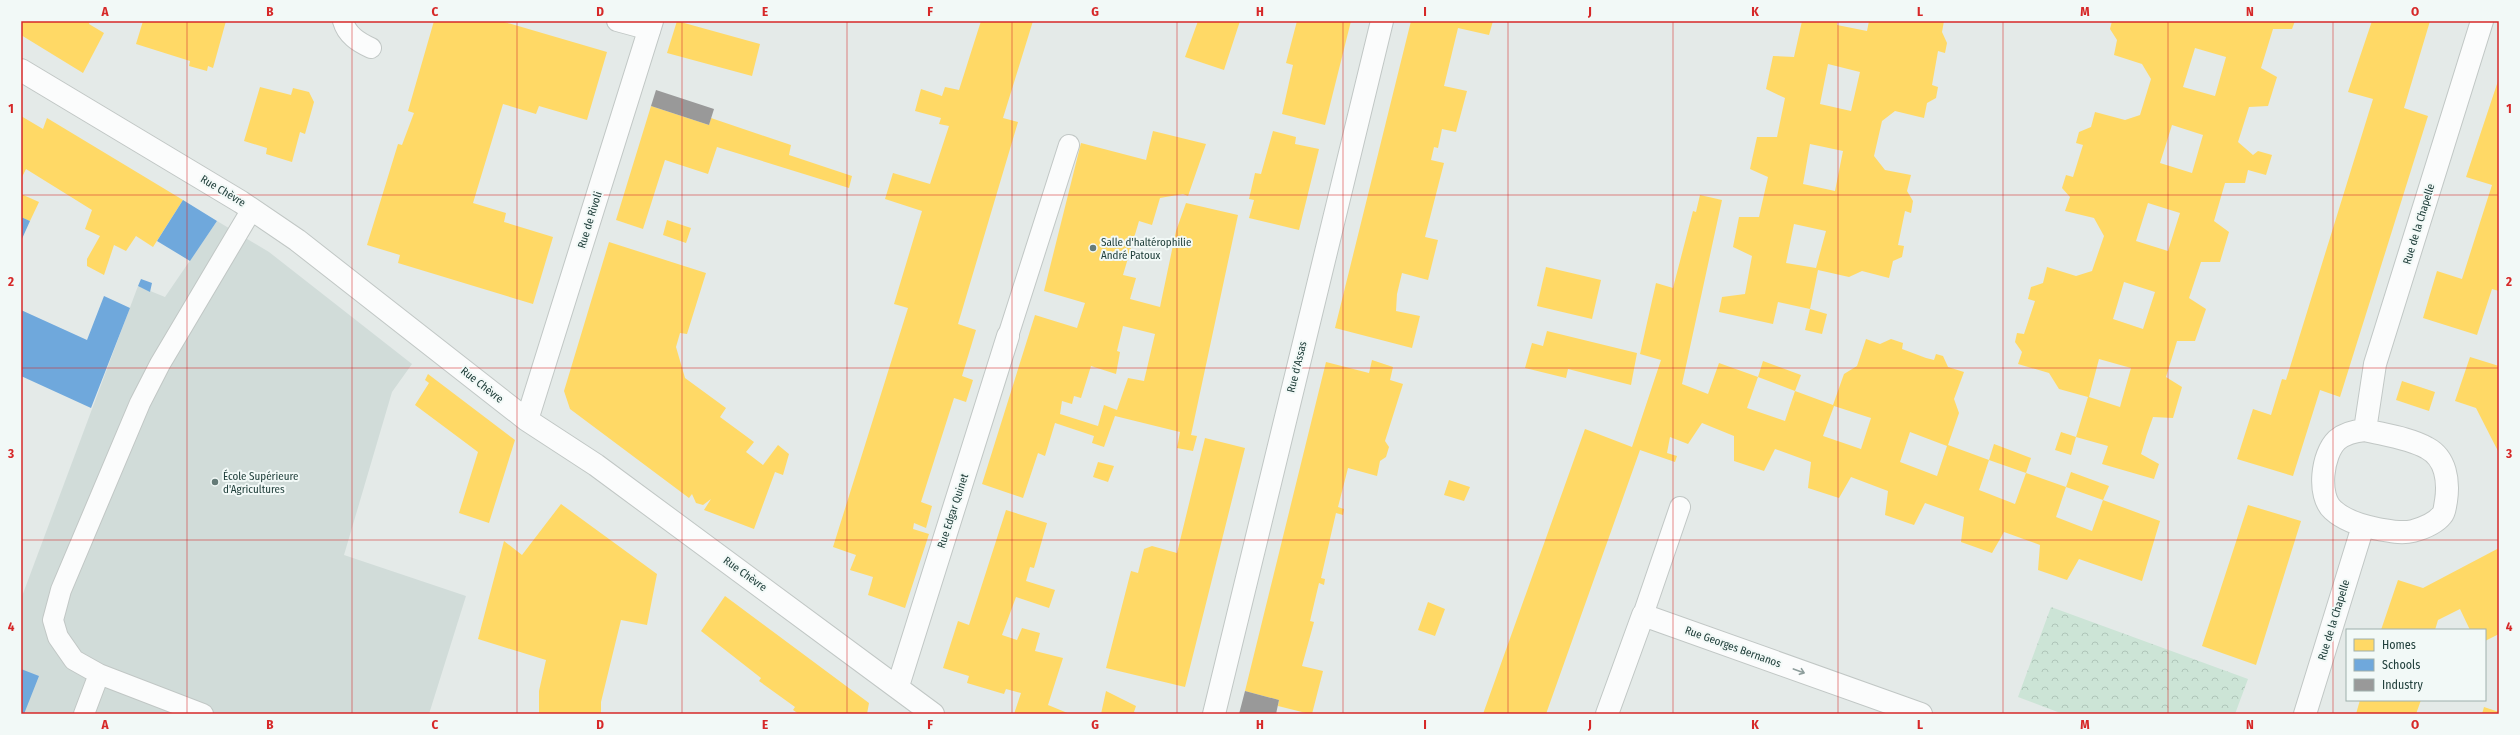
<svg xmlns="http://www.w3.org/2000/svg" width="2520" height="735" viewBox="0 0 2520 735" font-family="'Fira Sans Condensed',sans-serif">
  <style>
    .built { fill: #d1dcd9 }
    .forest { fill: url(#forest-crowns) }
    .homes { fill: #ffd966; fill-rule: evenodd }
    .schools { fill: #6fa8dc }
    .industry { fill: #999 }
    .lines { fill: none; stroke-linecap: round; stroke-linejoin: round }
    .service-casing { stroke: #c1c7c5; stroke-width: 22 }
    .minor-casing { stroke: #c1c7c5; stroke-width: 24 }
    .service { stroke: #fbfcfc; stroke-width: 20 }
    .minor { stroke: #fbfcfc; stroke-width: 22 }
    .oneway { stroke: #8e9e9c }
    .grid { fill: none; stroke: #d62828; stroke-width: 1; stroke-opacity: 0.55 }
    .poi-dot { fill: #657b78; stroke: #f2f9f7; stroke-width: 1.5 }
    .labels { text-anchor: middle; dominant-baseline: central; stroke-width: 4; stroke-linejoin: round; paint-order: stroke }
    .street-label { font-size: 11px; fill: #203f3b; stroke: #f2f9f7 }
    .poi-label { font-size: 11px; fill: #203f3b; stroke: #f2f9f7; text-anchor: start }
    .neatline { fill: none; stroke: #d62828; stroke-width: 1.5 }
    .grid-label { font-size: 13px; text-anchor: middle; font-weight: bold; fill: #d62828 }
  </style>
  <defs>
    <pattern id="forest-crowns" width="20" height="18" patternUnits="userSpaceOnUse"><rect width="20" height="18" fill="#cce4d6"/><path d="M2 6a3 3 0 1 1 6 0M12 15a3 3 0 1 1 6 0" fill="none" stroke="#afc5b9"/></pattern>
  </defs>
  <rect width="100%" height="100%" fill="#e4eae8"/>
  <!-- built -->
  <path class="built" d="M 217,221 L 269,252 L 412,364 L 392,392 L 344,555 L 466,596 L 429,714 L 21,714 L 21,599 L 138,286 L 165,297 Z"/>
  <!-- forest -->
  <path class="forest" d="M 2051,607 L 2248,679 L 2235,714 L 2063,714 L 2018,697 Z"/>
  <!-- homes -->
  <path class="homes" d="M 21,21 L 90,21 L 89,24 L 104,33 L 83,73 L 21,35 Z
    M 143,21 L 226,21 L 213,68 L 208,66 L 207,71 L 189,66 L 190,61 L 136,44 Z
    M 434,21 L 501,21 L 607,52 L 587,120 L 539,106 L 536,114 L 503,104 L 473,203 L 506,213 L 504,222 L 553,237 L 533,304 L 398,263 L 400,255 L 367,245 L 398,144 L 402,145 L 414,113 L 408,111 Z
    M 677,21 L 760,44 L 752,76 L 667,53 Z
    M 981,21 L 1033,21 L 1003,118 L 1018,122 L 958,324 L 976,330 L 962,376 L 973,380 L 966,402 L 954,398 L 921,502 L 932,506 L 926,528 L 914,523 L 913,529 L 929,534 L 905,608 L 868,595 L 873,577 L 850,570 L 856,555 L 833,547 L 908,308 L 894,304 L 922,211 L 885,199 L 893,173 L 930,184 L 949,126 L 939,124 L 941,118 L 915,111 L 921,89 L 942,96 L 945,87 L 959,90 Z
    M 1198,21 L 1240,21 L 1224,70 L 1185,57 Z
    M 1297,21 L 1351,21 L 1325,125 L 1282,114 L 1293,65 L 1286,63 Z
    M 1411,21 L 1493,21 L 1489,35 L 1458,28 L 1444,86 L 1467,91 L 1456,132 L 1442,129 L 1438,148 L 1434,147 L 1431,160 L 1444,163 L 1425,237 L 1438,240 L 1428,280 L 1402,273 L 1397,294 L 1396,311 L 1420,316 L 1412,348 L 1335,328 Z
    M 1802,21 L 1837,21 L 1837,25 L 1867,31 L 1869,21 L 1944,21 L 1942,32 L 1947,43 L 1945,53 L 1938,51 L 1932,85 L 1938,87 L 1936,98 L 1927,103 L 1924,118 L 1895,111 L 1882,121 L 1874,156 L 1885,170 L 1911,175 L 1907,191 L 1913,201 L 1911,213 L 1905,211 L 1898,245 L 1904,246 L 1902,257 L 1893,261 L 1889,278 L 1862,271 L 1849,277 L 1818,270 L 1810,309 L 1778,302 L 1773,324 L 1719,312 L 1722,297 L 1745,294 L 1752,256 L 1733,247 L 1739,217 L 1759,217 L 1768,177 L 1750,169 L 1757,137 L 1777,137 L 1785,98 L 1766,89 L 1773,56 L 1794,57 ZM 1828,64 L 1860,72 L 1851,111 L 1820,104 ZM 1810,144 L 1843,151 L 1835,191 L 1803,184 ZM 1794,224 L 1826,231 L 1816,268 L 1786,263 Z
    M 2112,21 L 2295,21 L 2292,29 L 2273,29 L 2261,68 L 2277,77 L 2268,106 L 2249,107 L 2238,142 L 2253,155 L 2258,151 L 2272,155 L 2266,175 L 2248,170 L 2245,183 L 2225,183 L 2214,221 L 2229,232 L 2220,262 L 2201,262 L 2189,298 L 2206,309 L 2195,341 L 2177,341 L 2166,377 L 2182,387 L 2173,418 L 2153,417 L 2147,434 L 2141,454 L 2159,464 L 2154,479 L 2102,464 L 2108,446 L 2076,437 L 2088,397 L 2059,389 L 2049,373 L 2018,364 L 2022,352 L 2015,342 L 2017,333 L 2024,334 L 2035,301 L 2028,299 L 2031,287 L 2043,283 L 2047,267 L 2076,276 L 2092,271 L 2104,236 L 2094,218 L 2065,211 L 2070,197 L 2062,188 L 2066,175 L 2073,177 L 2083,145 L 2076,143 L 2079,132 L 2091,127 L 2095,112 L 2125,120 L 2140,115 L 2151,79 L 2142,64 L 2114,55 L 2117,40 L 2110,29 ZM 2195,48 L 2226,57 L 2215,96 L 2183,87 ZM 2172,125 L 2203,135 L 2192,173 L 2160,163 ZM 2148,203 L 2180,213 L 2168,251 L 2136,241 ZM 2124,282 L 2155,292 L 2143,329 L 2113,319 ZM 2099,359 L 2131,368 L 2120,407 L 2089,397 Z
    M 2372,21 L 2430,21 L 2404,108 L 2428,116 L 2340,397 L 2320,390 L 2293,476 L 2237,459 L 2253,409 L 2271,415 L 2282,379 L 2286,380 L 2373,99 L 2348,92 Z
    M 2499,78 L 2499,291 L 2492,289 L 2477,335 L 2423,318 L 2437,271 L 2462,279 L 2492,185 L 2466,177 Z
    M 260,87 L 291,95 L 293,88 L 309,92 L 314,102 L 305,134 L 300,132 L 292,162 L 266,154 L 267,148 L 244,141 Z
    M 651,106 L 709,125 L 711,118 L 791,145 L 789,155 L 852,176 L 849,188 L 717,147 L 708,174 L 665,160 L 643,229 L 616,220 Z
    M 21,116 L 43,129 L 47,118 L 183,200 L 153,247 L 136,236 L 126,251 L 114,245 L 104,275 L 87,266 L 87,259 L 100,236 L 85,229 L 92,210 L 26,169 L 21,179 Z
    M 1153,131 L 1206,144 L 1188,196 L 1183,194 L 1160,198 L 1152,225 L 1139,221 L 1123,275 L 1136,278 L 1130,299 L 1160,307 L 1176,231 L 1186,203 L 1238,215 L 1191,435 L 1197,436 L 1193,451 L 1177,448 L 1180,432 L 1115,416 L 1104,447 L 1092,443 L 1094,436 L 1055,423 L 1045,456 L 1038,453 L 1023,498 L 982,484 L 1035,315 L 1077,328 L 1085,303 L 1044,291 L 1081,143 L 1146,160 ZM 1123,326 L 1155,334 L 1144,381 L 1128,378 L 1117,410 L 1104,405 L 1098,426 L 1060,414 L 1062,401 L 1072,404 L 1074,396 L 1081,398 L 1091,366 L 1116,374 L 1120,352 L 1117,351 Z
    M 1273,131 L 1296,137 L 1295,144 L 1319,149 L 1299,230 L 1249,218 L 1254,200 L 1249,199 L 1255,173 L 1261,174 Z
    M 21,194 L 39,202 L 30,221 L 21,217 Z
    M 1700,195 L 1722,200 L 1682,384 L 1708,394 L 1719,363 L 1758,377 L 1763,361 L 1801,375 L 1795,391 L 1758,377 L 1747,408 L 1785,421 L 1795,391 L 1833,405 L 1844,374 L 1857,366 L 1866,339 L 1880,344 L 1891,339 L 1903,343 L 1902,349 L 1926,358 L 1934,360 L 1936,354 L 1943,356 L 1948,367 L 1964,372 L 1954,399 L 1959,413 L 1948,445 L 1989,460 L 1994,444 L 2031,458 L 2026,473 L 1989,460 L 1979,490 L 2015,504 L 2026,473 L 2066,487 L 2056,517 L 2092,531 L 2103,500 L 2160,521 L 2142,581 L 2079,559 L 2067,580 L 2038,570 L 2040,545 L 2004,532 L 1992,553 L 1961,542 L 1964,517 L 1925,503 L 1914,525 L 1885,515 L 1888,491 L 1851,477 L 1839,498 L 1808,488 L 1811,462 L 1775,449 L 1764,471 L 1734,461 L 1734,436 L 1702,423 L 1688,444 L 1670,437 L 1667,453 L 1677,456 L 1675,462 L 1640,450 L 1546,714 L 1483,714 L 1585,429 L 1632,447 L 1661,360 L 1640,354 L 1656,283 L 1673,288 L 1693,211 L 1696,212 ZM 1834,406 L 1871,418 L 1861,449 L 1823,436 ZM 1910,432 L 1947,446 L 1937,476 L 1900,462 Z
    M 667,220 L 691,228 L 686,243 L 663,235 Z
    M 609,242 L 706,273 L 687,334 L 680,333 L 676,347 L 685,378 L 726,408 L 720,417 L 754,442 L 746,452 L 763,465 L 778,445 L 789,454 L 783,475 L 775,472 L 754,529 L 704,510 L 711,499 L 703,505 L 696,503 L 692,494 L 689,498 L 570,409 L 564,391 Z
    M 1546,267 L 1601,280 L 1592,319 L 1537,306 Z
    M 1810,309 L 1827,314 L 1822,334 L 1805,330 Z
    M 1547,331 L 1637,353 L 1631,385 L 1568,369 L 1566,378 L 1525,368 L 1532,343 L 1543,346 Z
    M 2470,357 L 2499,366 L 2499,453 L 2476,408 L 2455,401 Z
    M 1372,360 L 1393,367 L 1390,380 L 1403,384 L 1385,441 L 1389,447 L 1386,457 L 1380,461 L 1377,476 L 1348,468 L 1338,507 L 1344,509 L 1343,515 L 1336,513 L 1321,578 L 1325,579 L 1324,585 L 1319,583 L 1310,621 L 1314,622 L 1302,666 L 1323,671 L 1312,714 L 1310,714 L 1278,706 L 1279,700 L 1245,691 L 1326,362 L 1369,373 Z
    M 428,374 L 515,440 L 489,523 L 459,513 L 478,452 L 415,405 L 429,383 L 425,380 Z
    M 2402,381 L 2435,392 L 2429,411 L 2396,400 Z
    M 2061,432 L 2076,437 L 2071,455 L 2055,450 Z
    M 1205,438 L 1245,448 L 1185,687 L 1106,668 L 1131,571 L 1138,573 L 1144,549 L 1152,546 L 1177,553 Z
    M 1098,462 L 1114,466 L 1108,482 L 1093,477 Z
    M 2071,472 L 2109,486 L 2103,500 L 2066,487 Z
    M 1449,480 L 1470,487 L 1464,501 L 1444,495 Z
    M 561,504 L 657,574 L 647,625 L 621,620 L 601,702 L 601,714 L 539,714 L 539,691 L 546,660 L 478,639 L 504,541 L 522,555 Z
    M 2248,505 L 2301,521 L 2256,665 L 2202,646 Z
    M 1006,510 L 1047,523 L 1034,568 L 1030,567 L 1026,581 L 1055,590 L 1049,608 L 1016,597 L 1002,635 L 1017,640 L 1022,628 L 1040,633 L 1035,651 L 1063,658 L 1048,705 L 1070,714 L 1014,714 L 1021,693 L 1006,689 L 1004,694 L 967,683 L 969,676 L 943,668 L 958,621 L 969,625 Z
    M 2499,548 L 2499,634 L 2485,641 L 2485,630 L 2470,630 L 2460,609 L 2438,620 L 2435,630 L 2381,630 L 2398,580 L 2423,588 Z
    M 725,596 L 869,703 L 867,714 L 799,714 L 793,710 L 795,707 L 759,681 L 761,678 L 701,631 Z
    M 1428,602 L 1445,609 L 1435,636 L 1418,630 Z
    M 1106,691 L 1136,706 L 1134,712 L 1138,714 L 1101,714 Z
    M 2360,700 L 2421,700 L 2416,714 L 2356,714 Z
    M 2484,707 L 2499,712 L 2499,714 L 2482,714 Z"/>
  <!-- schools -->
  <path class="schools" d="M 183,200 L 217,221 L 190,261 L 157,241 Z
    M 21,217 L 30,221 L 21,241 Z
    M 141,279 L 152,283 L 150,292 L 138,286 Z
    M 104,296 L 130,308 L 91,408 L 21,376 L 21,310 L 87,340 Z
    M 21,669 L 39,676 L 24,714 L 21,714 Z"/>
  <!-- industry -->
  <path class="industry" d="M 656,90 L 714,109 L 709,125 L 651,106 Z
    M 1245,691 L 1279,700 L 1276,714 L 1239,714 Z"/>
  <g class="lines">
    <defs>
      <path id="service" d="M 343,21 C 347,35 358,42 371,48
        M 617,21 L 650,30
        M 1008,336 L 1069,145
        M 1643,615 L 1680,507
        M 84,714 L 99,674
        M 203,714 L 99,674 L 74,660 L 58,637 L 53,620 L 61,590 L 140,403 L 160,364 L 252,209"/>
      <path id="minor" d="M 21,70 L 241,202 L 297,240 L 527,420 L 596,465 L 933,714
        M 527,420 L 652,21
        M 2365,430 L 2375,364 L 2482,21
        M 2365,430 C 2385,435 2409,438 2427,448 C 2446,458 2449,481 2446,501 C 2445,505 2445,512 2442,515 C 2435,524 2424,528 2413,531 C 2401,534 2390,531 2378,529 C 2362,526 2345,521 2333,510 C 2317,496 2322,454 2337,440 C 2345,433 2355,431 2365,430 Z
        M 898,686 L 1008,336
        M 1214,714 L 1382,21
        M 1607,714 L 1643,615 L 1921,714
        M 2305,714 L 2363,526"/>
    </defs>
    <!-- service casing -->
    <use href="#service" class="service-casing"/>
    <!-- minor casing -->
    <use href="#minor" class="minor-casing"/>
    <!-- service -->
    <use href="#service" class="service"/>
    <!-- minor -->
    <use href="#minor" class="minor"/>
  </g>
  <!-- one-way arrows -->
  <defs><path id="oneway-shaft" d="M-6 0H5M1.5-3L5.5 0L1.5 3" fill="none" stroke-width="1.6" stroke-linecap="round" stroke-linejoin="round"/></defs>
  <use class="oneway" href="#oneway-shaft" transform="translate(1799 671) rotate(20)"/>
  <!-- grid -->
  <path class="grid" d="M 187,21 L 187,714M 352,21 L 352,714M 517,21 L 517,714M 682,21 L 682,714M 847,21 L 847,714M 1012,21 L 1012,714M 1177,21 L 1177,714M 1343,21 L 1343,714M 1508,21 L 1508,714M 1673,21 L 1673,714M 1838,21 L 1838,714M 2003,21 L 2003,714M 2168,21 L 2168,714M 2333,21 L 2333,714M 21,195 L 2499,195M 21,368 L 2499,368M 21,540 L 2499,540"/>
  <!-- markers -->
  <g class="poi-dot">
    <circle cx="1093" cy="248" r="4"/>
    <circle cx="215" cy="482" r="4"/>
  </g>
  <g class="labels">
    <!-- street labels -->
    <g class="street-label">
      <text transform="translate(223 191) rotate(31)">Rue Chèvre</text>
      <text transform="translate(590 220) rotate(-73)">Rue de Rivoli</text>
      <text transform="translate(2419 224) rotate(-73)">Rue de la Chapelle</text>
      <text transform="translate(1297 367) rotate(-76)">Rue d'Assas</text>
      <text transform="translate(482 385) rotate(38)">Rue Chèvre</text>
      <text transform="translate(953 511) rotate(-72)">Rue Edgar Quinet</text>
      <text transform="translate(745 574) rotate(36)">Rue Chèvre</text>
      <text transform="translate(2334 620) rotate(-73)">Rue de la Chapelle</text>
      <text transform="translate(1733 647) rotate(20)">Rue Georges Bernanos</text>
    </g>
    <!-- poi labels -->
    <g class="poi-label">
      <text x="1101" y="242">Salle d'haltérophilie<tspan x="1101" dy="13">André Patoux</tspan></text>
      <text x="223" y="476">École Supérieure<tspan x="223" dy="13">d'Agricultures</tspan></text>
    </g>
  </g>
  <!-- border -->
  <rect width="2520" height="735" fill="none" stroke="#f2f9f7" stroke-width="44"/>
  <!-- legend -->
  <rect x="2346" y="629" width="140" height="72" fill="#f2f9f7" stroke="#9eafac"/>
  <rect x="2354" y="639" width="20" height="12" fill="#ffd966" stroke="#9eafac"/>
  <text x="2382" y="649" font-size="12" fill="#203f3b">Homes</text>
  <rect x="2354" y="659" width="20" height="12" fill="#6fa8dc" stroke="#9eafac"/>
  <text x="2382" y="669" font-size="12" fill="#203f3b">Schools</text>
  <rect x="2354" y="679" width="20" height="12" fill="#999999" stroke="#9eafac"/>
  <text x="2382" y="689" font-size="12" fill="#203f3b">Industry</text>
  <rect x="22" y="22" width="2476" height="691" class="neatline"/>
  <g class="grid-label">
    <text x="105" y="16">A</text>
    <text x="270" y="16">B</text>
    <text x="435" y="16">C</text>
    <text x="600" y="16">D</text>
    <text x="765" y="16">E</text>
    <text x="930" y="16">F</text>
    <text x="1095" y="16">G</text>
    <text x="1260" y="16">H</text>
    <text x="1425" y="16">I</text>
    <text x="1590" y="16">J</text>
    <text x="1755" y="16">K</text>
    <text x="1920" y="16">L</text>
    <text x="2085" y="16">M</text>
    <text x="2250" y="16">N</text>
    <text x="2415" y="16">O</text>
    <text x="11" y="113">1</text>
    <text x="2509" y="113">1</text>
    <text x="11" y="286">2</text>
    <text x="2509" y="286">2</text>
    <text x="11" y="458">3</text>
    <text x="2509" y="458">3</text>
    <text x="11" y="631">4</text>
    <text x="2509" y="631">4</text>
    <text x="105" y="729">A</text>
    <text x="270" y="729">B</text>
    <text x="435" y="729">C</text>
    <text x="600" y="729">D</text>
    <text x="765" y="729">E</text>
    <text x="930" y="729">F</text>
    <text x="1095" y="729">G</text>
    <text x="1260" y="729">H</text>
    <text x="1425" y="729">I</text>
    <text x="1590" y="729">J</text>
    <text x="1755" y="729">K</text>
    <text x="1920" y="729">L</text>
    <text x="2085" y="729">M</text>
    <text x="2250" y="729">N</text>
    <text x="2415" y="729">O</text>
  </g>
</svg>
